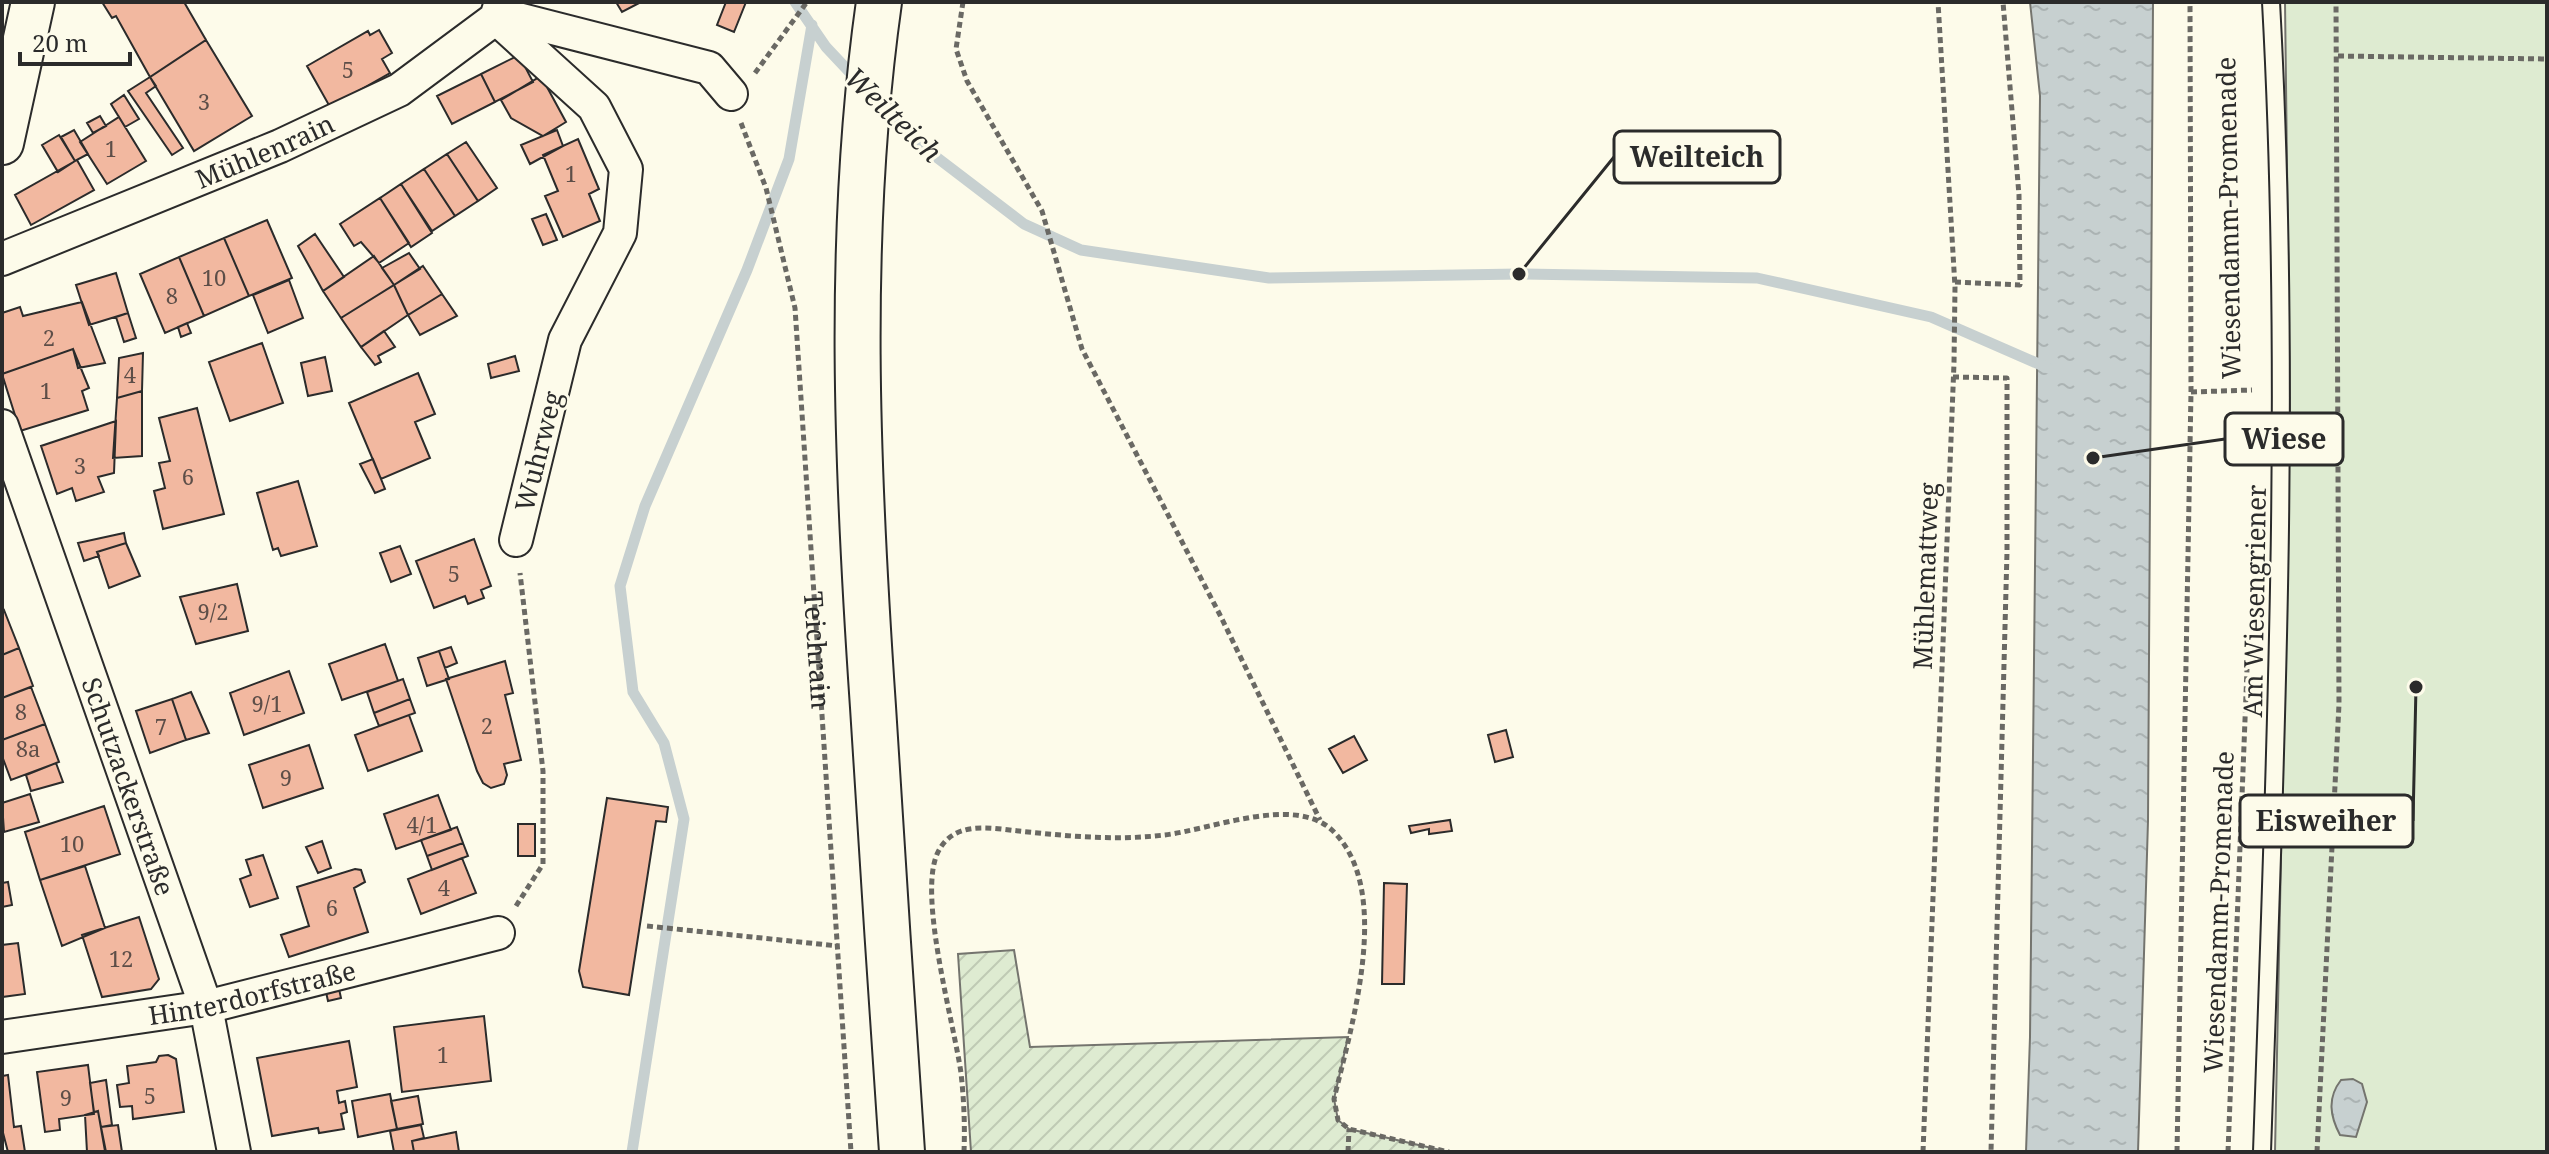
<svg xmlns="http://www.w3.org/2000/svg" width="2549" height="1154" viewBox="0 0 2549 1154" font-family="'Noto Serif',serif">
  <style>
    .park { fill: #deebd1; stroke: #74746e; stroke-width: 2 }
    .garden { fill: url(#garden-furrows); stroke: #74746e; stroke-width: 2 }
    .water { fill: url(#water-ripples); stroke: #74746e; stroke-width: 2 }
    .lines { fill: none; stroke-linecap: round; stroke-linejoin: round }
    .stream { stroke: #c7d0d0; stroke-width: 11 }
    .building { fill: #f2b8a0; stroke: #2b2b2b; stroke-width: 2 }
    .service-casing { stroke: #2b2b2b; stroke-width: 20 }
    .minor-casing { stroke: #2b2b2b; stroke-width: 36 }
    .tertiary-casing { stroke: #2b2b2b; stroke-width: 46 }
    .primary-casing { stroke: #2b2b2b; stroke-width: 48 }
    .path { stroke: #6a6964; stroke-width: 5; stroke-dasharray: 6 4; stroke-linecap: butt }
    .service { stroke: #fdfbea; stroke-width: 16 }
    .minor { stroke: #fdfbea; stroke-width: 32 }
    .tertiary { stroke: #fdfbea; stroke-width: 42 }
    .primary { stroke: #fdfbea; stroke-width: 44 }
    .labels { text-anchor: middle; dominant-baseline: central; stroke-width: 6; stroke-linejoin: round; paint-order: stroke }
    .number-label { font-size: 22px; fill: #5d4e48 }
    .street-label { font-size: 26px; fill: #2b2b2b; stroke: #fdfbea }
    .water-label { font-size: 28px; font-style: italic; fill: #2b2b2b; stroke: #fdfbea }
    .leader { fill: none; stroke: #2b2b2b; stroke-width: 3 }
    .callout-dot { fill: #2b2b2b; stroke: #fdfbea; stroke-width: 3 }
    .callout { fill: #fdfbea; stroke: #2b2b2b; stroke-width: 3 }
    .callout-label { font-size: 28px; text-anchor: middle; font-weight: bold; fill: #2b2b2b }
  </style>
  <defs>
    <pattern id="garden-furrows" width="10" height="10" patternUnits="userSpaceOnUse" patternTransform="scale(2)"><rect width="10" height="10" fill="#deebd1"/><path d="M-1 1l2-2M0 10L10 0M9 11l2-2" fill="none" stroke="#bfcab4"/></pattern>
    <pattern id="water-ripples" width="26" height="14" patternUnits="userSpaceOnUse" patternTransform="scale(2)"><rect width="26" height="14" fill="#c7d0d0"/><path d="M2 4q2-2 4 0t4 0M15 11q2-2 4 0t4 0" fill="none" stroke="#abb3b3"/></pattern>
  </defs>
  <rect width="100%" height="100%" fill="#fdfbea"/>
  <!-- park -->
  <path class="park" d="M 2285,2 L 2547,2 L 2547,1152 L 2275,1152 L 2290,414 Z"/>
  <!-- garden -->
  <path class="garden" d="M 1014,950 L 1030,1047 L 1348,1037 L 1334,1099 L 1338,1120 L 1349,1129 L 1449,1152 L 971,1152 L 958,954 Z"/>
  <!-- water -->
  <path class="water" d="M 2030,2 L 2153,2 L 2148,821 L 2138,1152 L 2026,1152 L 2030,1037 L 2040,96 Z
    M 2353,1079 L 2362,1084 L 2367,1102 L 2356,1137 L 2340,1135 C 2330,1116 2327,1098 2341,1080 Z"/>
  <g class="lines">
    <!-- stream -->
    <path class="stream" d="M 795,2 L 826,47 L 857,80
      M 879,104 L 914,140 L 1024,224 L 1081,250 L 1269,278 L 1519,274 L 1757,278 L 1931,317 L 2048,368
      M 632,1152 L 684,819 L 664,743 L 633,692 L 620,586 L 645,506 L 747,270 L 789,159 L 812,25"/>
  </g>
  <!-- building -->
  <path class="building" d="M 102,2 L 184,2 L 206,40 L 150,77 L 116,16 L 112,18 Z
    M 616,2 L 641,2 L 622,12 Z
    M 726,2 L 746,2 L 734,32 L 717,25 Z
    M 379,30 L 392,53 L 382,59 L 390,73 L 330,107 L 307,66 L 368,31 L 370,35 Z
    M 206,40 L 252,116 L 194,151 L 150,77 Z
    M 519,55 L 533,82 L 495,102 L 481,74 Z
    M 481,74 L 495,102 L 452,124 L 437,96 Z
    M 541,76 L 566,122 L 543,136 L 511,118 L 501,100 Z
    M 150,77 L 156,86 L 146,93 L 183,148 L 172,155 L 128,91 Z
    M 124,95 L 139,119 L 125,127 L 111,104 Z
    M 100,116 L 106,126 L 93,133 L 87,123 Z
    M 119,117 L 146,161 L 107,184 L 80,142 Z
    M 74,130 L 88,154 L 75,161 L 61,137 Z
    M 557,130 L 563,146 L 530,164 L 521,145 Z
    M 59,135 L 75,161 L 58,172 L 42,145 Z
    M 578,139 L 599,189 L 589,194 L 600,221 L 563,237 L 545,196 L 558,191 L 543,155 Z
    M 466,142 L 497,188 L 478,201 L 447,154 Z
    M 447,154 L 478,201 L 455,216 L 424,169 Z
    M 77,160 L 94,190 L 31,225 L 15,195 Z
    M 424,169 L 455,216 L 432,231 L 401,184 Z
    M 401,184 L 432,233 L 411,247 L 380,198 Z
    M 380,198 L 409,243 L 379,263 L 361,242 L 354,246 L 340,224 Z
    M 546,214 L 557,240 L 543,245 L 532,219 Z
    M 267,220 L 292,278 L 249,296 L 224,238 Z
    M 315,234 L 344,277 L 323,291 L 298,246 Z
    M 224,238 L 249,296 L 204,316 L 179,257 Z
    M 409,253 L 420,269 L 394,285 L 382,268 Z
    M 374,256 L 394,285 L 341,318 L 323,291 Z
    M 179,257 L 204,316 L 165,333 L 140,274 Z
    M 423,266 L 442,294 L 408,315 L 394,285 Z
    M 116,273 L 128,313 L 89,325 L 76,285 Z
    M 289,280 L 303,318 L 268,333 L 253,295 Z
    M 394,285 L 408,315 L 361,347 L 341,318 Z
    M 442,294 L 457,316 L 420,335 L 408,315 Z
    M 82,302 L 105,363 L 78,368 L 73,349 L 2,374 L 2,313 L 20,307 L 23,316 Z
    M 128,313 L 136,338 L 124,342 L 116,317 Z
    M 187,323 L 191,333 L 181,337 L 178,327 Z
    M 384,331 L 395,347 L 378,356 L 381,362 L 375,365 L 361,347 Z
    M 262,343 L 283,403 L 230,421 L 209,362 Z
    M 73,349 L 89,388 L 82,391 L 88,410 L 20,431 L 2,374 Z
    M 143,353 L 142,391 L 117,398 L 119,358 Z
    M 515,356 L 519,371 L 491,378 L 488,364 Z
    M 325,357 L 332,391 L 308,396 L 301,363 Z
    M 418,373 L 435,414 L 415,422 L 430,458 L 381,479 L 349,403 Z
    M 142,391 L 142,456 L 113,458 L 117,398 Z
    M 197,408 L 224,514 L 163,529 L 154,491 L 165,488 L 159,463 L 170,461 L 159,418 Z
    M 116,421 L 114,473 L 98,477 L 104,492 L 76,501 L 72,488 L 57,494 L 41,446 Z
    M 373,459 L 385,489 L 375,493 L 360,464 Z
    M 298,481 L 317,546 L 281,556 L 278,548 L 273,550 L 257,493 Z
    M 124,533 L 126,543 L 97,552 L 99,556 L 84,561 L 78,543 Z
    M 474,539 L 491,586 L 481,590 L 484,598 L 468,604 L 465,596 L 434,608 L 416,561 Z
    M 126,543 L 140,576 L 109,588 L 97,552 Z
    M 400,546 L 411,574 L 391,582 L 380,553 Z
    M 237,584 L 248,631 L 196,644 L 180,597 Z
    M 4,610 L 19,648 L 2,655 L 2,611 Z
    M 385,644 L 398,681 L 342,700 L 329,664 Z
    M 451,647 L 457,663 L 445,668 L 439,651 Z
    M 19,648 L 33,686 L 2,698 L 2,655 Z
    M 439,651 L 449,679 L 427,686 L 418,658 Z
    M 505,661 L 513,693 L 505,695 L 521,760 L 504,764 L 507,775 L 504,784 L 491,788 L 483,783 L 477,771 L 446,679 Z
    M 289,671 L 304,713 L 244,735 L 230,693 Z
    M 403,679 L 410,699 L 374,713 L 367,692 Z
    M 31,687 L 45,724 L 2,740 L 2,698 Z
    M 191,692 L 209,733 L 186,740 L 172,699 Z
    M 172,699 L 186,740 L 150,753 L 136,711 Z
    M 410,699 L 415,713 L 379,726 L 374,713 Z
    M 409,715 L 422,751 L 368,771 L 355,735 Z
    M 45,724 L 59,762 L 11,780 L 2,756 L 2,740 Z
    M 1506,730 L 1513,757 L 1495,762 L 1488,735 Z
    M 1354,736 L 1367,760 L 1343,773 L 1329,749 Z
    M 309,745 L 323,788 L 263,808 L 249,765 Z
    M 56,763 L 63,782 L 31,791 L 26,775 Z
    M 30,794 L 39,822 L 4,832 L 2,803 Z
    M 438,795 L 451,830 L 396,849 L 384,814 Z
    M 607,798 L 668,807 L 666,822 L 656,821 L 629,995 L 583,987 L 579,971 Z
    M 104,806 L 120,854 L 40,880 L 25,832 Z
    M 1450,820 L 1452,831 L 1429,834 L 1429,829 L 1411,833 L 1409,826 Z
    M 518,824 L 535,824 L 535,856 L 518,856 Z
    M 457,827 L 463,843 L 427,856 L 421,840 Z
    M 322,841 L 331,868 L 318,873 L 306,847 Z
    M 463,843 L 468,856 L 432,870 L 427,856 Z
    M 263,855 L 278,898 L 250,907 L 240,879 L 251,875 L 246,860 Z
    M 462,858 L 476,893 L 421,914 L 408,879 Z
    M 85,866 L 105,928 L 62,946 L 40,880 Z
    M 355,869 L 361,870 L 365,882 L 354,888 L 368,932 L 289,957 L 281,935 L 309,926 L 297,887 Z
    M 8,882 L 12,905 L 2,907 L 2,883 Z
    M 1384,883 L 1407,884 L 1404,984 L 1382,984 Z
    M 139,917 L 159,979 L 151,989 L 102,997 L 82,935 Z
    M 18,943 L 25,994 L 2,997 L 2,945 Z
    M 339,989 L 341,998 L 328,1001 L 326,992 Z
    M 484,1016 L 491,1081 L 402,1092 L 394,1027 Z
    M 349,1041 L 357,1087 L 337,1091 L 339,1103 L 345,1101 L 347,1112 L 341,1114 L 344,1129 L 319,1133 L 318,1128 L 272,1136 L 257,1058 Z
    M 168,1055 L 176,1059 L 184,1112 L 133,1119 L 132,1106 L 120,1107 L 117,1085 L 129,1083 L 127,1066 L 156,1062 L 159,1056 Z
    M 88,1065 L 94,1114 L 59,1119 L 60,1130 L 45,1132 L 37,1072 Z
    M 8,1075 L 14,1127 L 21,1126 L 25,1152 L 8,1152 L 2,1129 L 2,1076 Z
    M 106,1080 L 112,1125 L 101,1127 L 98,1111 L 94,1112 L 90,1083 Z
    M 390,1094 L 397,1129 L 358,1137 L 352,1101 Z
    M 418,1096 L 423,1124 L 397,1129 L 391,1101 Z
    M 98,1111 L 105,1151 L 87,1152 L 85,1115 Z
    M 118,1125 L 122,1152 L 106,1152 L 101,1127 Z
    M 421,1125 L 424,1138 L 412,1141 L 414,1152 L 394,1152 L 390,1131 Z
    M 456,1132 L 459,1152 L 414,1152 L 412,1141 Z"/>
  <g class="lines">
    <defs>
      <path id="service" d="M 2262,1152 C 2275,769 2292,385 2271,2"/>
      <g id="minor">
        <path d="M 498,14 L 709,68 L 731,94"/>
        <path d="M 496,18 L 594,107 L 626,169 L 620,233 L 565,340 L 516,540"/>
        <path id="s2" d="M 2,259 L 280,146 L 399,90 L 496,18 L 501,2"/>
        <path id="s3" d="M 2,426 L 206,1007 L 234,1152"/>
        <path id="s4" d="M 2,1037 L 206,1007 L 498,933"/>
      </g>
      <path id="tertiary" d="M 2,143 L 33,2"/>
      <path id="primary" d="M 879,2 C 846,235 857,473 873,707 C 882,855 892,1004 902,1152"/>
    </defs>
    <!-- service casing -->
    <use href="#service" class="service-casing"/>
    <!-- minor casing -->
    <use href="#minor" class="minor-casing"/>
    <!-- tertiary casing -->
    <use href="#tertiary" class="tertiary-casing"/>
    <!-- primary casing -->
    <use href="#primary" class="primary-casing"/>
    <!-- path -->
    <g class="path">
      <path d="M 963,2 L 956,49 L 967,81 L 1042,211 L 1082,349 L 1220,615 L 1320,820"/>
      <path d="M 2338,56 L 2547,59"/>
      <path d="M 755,73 L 807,2"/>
      <path id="s1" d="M 741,123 L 766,188 L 795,308 L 851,1152"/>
      <path d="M 1955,282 L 2020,285 L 2019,195 L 2003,2"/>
      <path d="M 1953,377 L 2007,378 L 2007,552 L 1991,1152"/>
      <path d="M 2191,392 L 2252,390"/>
      <path d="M 516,906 L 543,864 L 543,771 L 520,573"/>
      <path d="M 647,926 L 838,946"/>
      <path d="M 964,1152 C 965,1126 964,1100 961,1073 C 954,1023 917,894 938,852 C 954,820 990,828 1019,831 C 1067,836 1116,841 1164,835 C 1211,830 1295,794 1333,831 C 1394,891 1351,1027 1334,1099 L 1338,1120 L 1349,1129 L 1449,1152"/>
      <path d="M 1348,1152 L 1349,1129"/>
      <path d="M 1923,1152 L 1954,363 L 1955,287 L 1938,2"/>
      <path d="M 2177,1152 L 2191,392 L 2190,2"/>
      <path d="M 2228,1152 L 2247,669"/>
      <path d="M 2317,1152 L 2339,704 L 2336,2"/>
    </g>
    <!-- service -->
    <use href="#service" class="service"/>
    <!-- minor -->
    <use href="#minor" class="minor"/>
    <!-- tertiary -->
    <use href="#tertiary" class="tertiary"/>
    <!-- primary -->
    <use href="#primary" class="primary"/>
  </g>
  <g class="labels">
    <!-- number labels -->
    <g class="number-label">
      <text x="348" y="69">5</text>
      <text x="204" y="101">3</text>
      <text x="111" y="148">1</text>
      <text x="571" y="173">1</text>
      <text x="214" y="277">10</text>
      <text x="172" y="295">8</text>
      <text x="49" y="337">2</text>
      <text x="130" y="374">4</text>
      <text x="46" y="390">1</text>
      <text x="80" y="465">3</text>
      <text x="188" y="476">6</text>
      <text x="454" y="573">5</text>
      <text x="213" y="611">9/2</text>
      <text x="267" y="703">9/1</text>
      <text x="21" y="711">8</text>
      <text x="487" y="725">2</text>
      <text x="161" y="726">7</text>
      <text x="28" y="748">8a</text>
      <text x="286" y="777">9</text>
      <text x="422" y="824">4/1</text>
      <text x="72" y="843">10</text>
      <text x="444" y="887">4</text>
      <text x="332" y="907">6</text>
      <text x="121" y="958">12</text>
      <text x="443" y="1054">1</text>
      <text x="150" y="1095">5</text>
      <text x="66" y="1097">9</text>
    </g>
    <!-- street labels -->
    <g class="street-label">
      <text stroke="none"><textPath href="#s2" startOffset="284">Mühlenrain</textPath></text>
      <text transform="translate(2228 218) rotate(-91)">Wiesendamm-Promenade</text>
      <text transform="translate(538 451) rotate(-76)">Wuhrweg</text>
      <text transform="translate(1925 576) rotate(-88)">Mühlemattweg</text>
      <text transform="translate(2254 601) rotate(-89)">Am Wiesengriener</text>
      <text stroke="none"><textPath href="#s1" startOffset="536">Teichrain</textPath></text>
      <text stroke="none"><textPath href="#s3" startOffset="382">Schutzackerstraße</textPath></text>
      <text transform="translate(2218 912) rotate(-88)">Wiesendamm-Promenade</text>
      <text stroke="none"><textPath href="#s4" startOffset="254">Hinterdorfstraße</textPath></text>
    </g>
    <!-- water labels -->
    <g class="water-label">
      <text transform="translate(894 114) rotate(44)">Weilteich</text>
    </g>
  </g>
  <!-- callouts -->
  <path class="leader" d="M1519 274L1614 157M2093 458L2225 439M2416 687L2413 821"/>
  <g class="callout-dot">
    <circle cx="1519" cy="274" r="8"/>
    <circle cx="2093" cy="458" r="8"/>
    <circle cx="2416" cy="687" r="8"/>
  </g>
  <g class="callout">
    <rect x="1614" y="131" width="166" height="52" rx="8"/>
    <rect x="2225" y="413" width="118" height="52" rx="8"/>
    <rect x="2240" y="795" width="173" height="52" rx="8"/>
  </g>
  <g class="callout-label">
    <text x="1697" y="167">Weilteich</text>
    <text x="2284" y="449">Wiese</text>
    <text x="2326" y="831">Eisweiher</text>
  </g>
  <!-- border -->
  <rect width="2549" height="1154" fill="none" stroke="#2b2b2b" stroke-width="8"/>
  <!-- scale -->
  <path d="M20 52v12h110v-12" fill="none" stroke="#2b2b2b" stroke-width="4"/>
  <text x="32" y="52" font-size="24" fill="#2b2b2b" stroke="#fdfbea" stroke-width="6" paint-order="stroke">20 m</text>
</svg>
